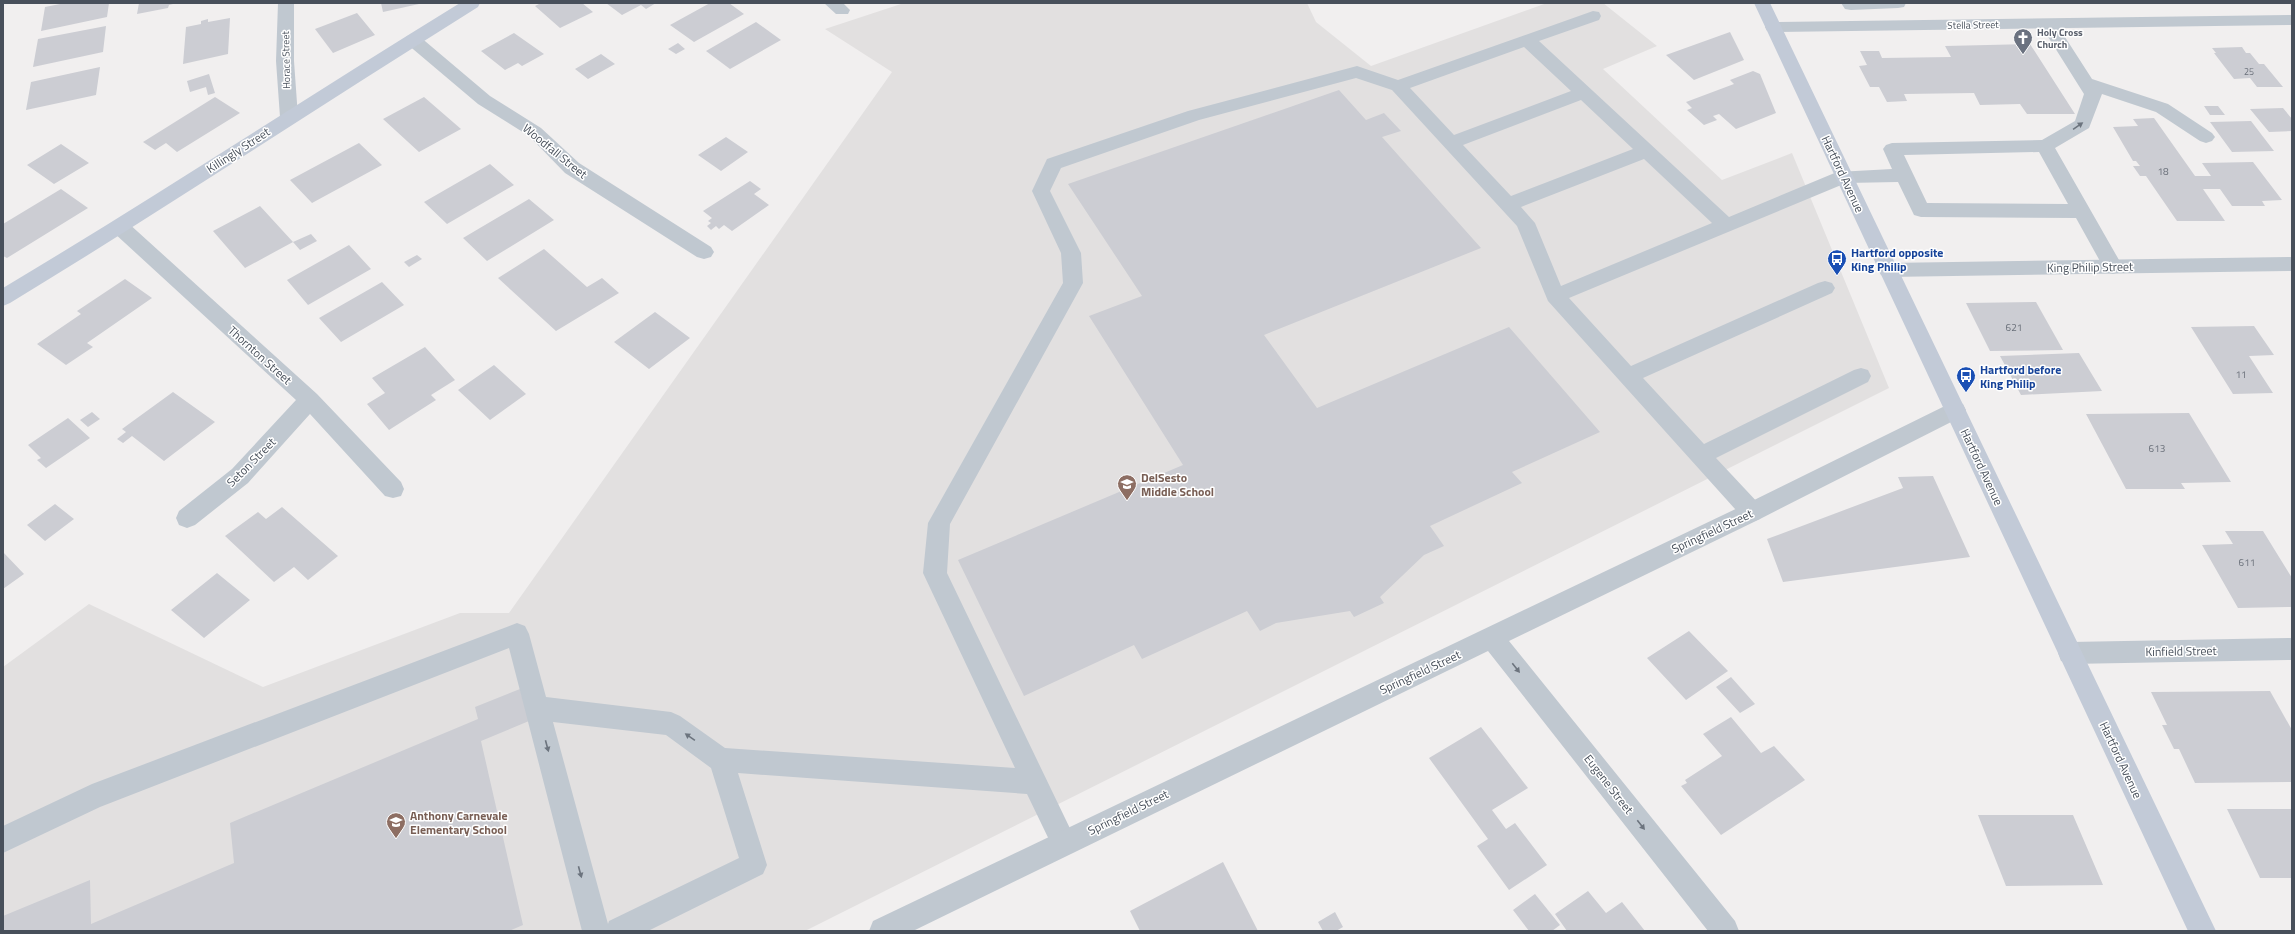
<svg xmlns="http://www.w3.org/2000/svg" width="2295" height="934" viewBox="0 0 2295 934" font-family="'Titillium Web',sans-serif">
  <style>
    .education { fill: #e2e0e0 }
    .building { fill: #cccdd3 }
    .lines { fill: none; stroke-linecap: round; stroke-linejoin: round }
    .service { fill: #c0c8d0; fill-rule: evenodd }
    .minor { fill: #c0c8d0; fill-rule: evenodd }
    .secondary { fill: #c2cad7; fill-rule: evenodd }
    .oneway { fill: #6c747e }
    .labels { text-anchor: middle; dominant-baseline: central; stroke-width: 3; stroke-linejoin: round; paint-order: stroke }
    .far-number-label { font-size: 9px; fill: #696f79 }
    .far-street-label { font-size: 10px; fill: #48505b; stroke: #fff }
    .far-worship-label { font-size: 10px; font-weight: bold; fill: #5b616d; stroke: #fff; text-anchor: start }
    .number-label { font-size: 10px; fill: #696f79 }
    .street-label { font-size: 12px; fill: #48505b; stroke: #fff }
    .transit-label { font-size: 12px; font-weight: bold; fill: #164399; stroke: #fff; text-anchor: start }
    .education-label { font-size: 12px; font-weight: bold; fill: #785e54; stroke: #fff; text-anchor: start }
  </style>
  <rect width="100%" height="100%" fill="#f1efef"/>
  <!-- education -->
  <path class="education" d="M 904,3 L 1307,3 L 1316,22 L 1371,66 L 1547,3 L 1603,3 L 1657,46 L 1603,69 L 1722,180 L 1792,153 L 1889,388 L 805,931 L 3,931 L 3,667 L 89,604 L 263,687 L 460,613 L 509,613 L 892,72 L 825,29 Z"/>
  <!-- building -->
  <path class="building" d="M 65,3 L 109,3 L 107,17 L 41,31 L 45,7 Z
    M 139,3 L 173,3 L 173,4 L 169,5 L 168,8 L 137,14 Z
    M 381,3 L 419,3 L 419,4 L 383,12 Z
    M 541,3 L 582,3 L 593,12 L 560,28 L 535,6 Z
    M 606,3 L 656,3 L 646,9 L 641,5 L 622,15 Z
    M 710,3 L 729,3 L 744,14 L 694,42 L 670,25 Z
    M 357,13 L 375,35 L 333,53 L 315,29 Z
    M 230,18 L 228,54 L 183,64 L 186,27 L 201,24 L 201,21 L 208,19 L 208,22 Z
    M 756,22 L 781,40 L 730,69 L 706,51 Z
    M 106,26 L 103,52 L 33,67 L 38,39 Z
    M 1730,32 L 1744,60 L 1694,80 L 1666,55 Z
    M 514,33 L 544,54 L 522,66 L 518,63 L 505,70 L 481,51 Z
    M 678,43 L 685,49 L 676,54 L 668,49 Z
    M 2030,44 L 2075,114 L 2027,114 L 2020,104 L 1980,105 L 1974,93 L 1904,94 L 1907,101 L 1887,102 L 1879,87 L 1870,87 L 1859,66 L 1867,65 L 1860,51 L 1879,51 L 1882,58 L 1951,57 L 1945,46 Z
    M 2242,47 L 2246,53 L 2250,53 L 2259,64 L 2264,64 L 2283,87 L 2257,87 L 2250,78 L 2234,79 L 2214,53 L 2216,53 L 2212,48 Z
    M 601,54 L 615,64 L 588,79 L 575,69 Z
    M 100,67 L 96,95 L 26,110 L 31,82 Z
    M 1753,71 L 1760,74 L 1776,113 L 1736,129 L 1719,114 L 1713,116 L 1717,120 L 1704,125 L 1687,110 L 1692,108 L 1686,102 L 1734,84 L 1730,80 Z
    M 209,74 L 215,93 L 208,95 L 206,87 L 190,92 L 187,81 Z
    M 1339,90 L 1366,120 L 1384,113 L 1401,131 L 1382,137 L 1481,248 L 1264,335 L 1317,408 L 1509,327 L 1600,432 L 1512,472 L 1522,483 L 1430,526 L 1444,546 L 1424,555 L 1380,597 L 1384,603 L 1354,617 L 1350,611 L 1276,623 L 1260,631 L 1247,611 L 1142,659 L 1134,645 L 1024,696 L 958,560 L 1183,465 L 1089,316 L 1142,296 L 1068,184 Z
    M 215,97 L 240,113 L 177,152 L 166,143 L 155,150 L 143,142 Z
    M 424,97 L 461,129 L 419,152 L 383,119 Z
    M 2204,106 L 2218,106 L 2225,115 L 2210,115 Z
    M 2283,108 L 2292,119 L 2292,131 L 2269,132 L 2250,109 Z
    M 2154,118 L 2195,176 L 2211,176 L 2202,163 L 2253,162 L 2282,200 L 2262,201 L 2265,206 L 2232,206 L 2220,189 L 2203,189 L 2225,221 L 2177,221 L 2146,176 L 2140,176 L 2133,166 L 2140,166 L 2136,161 L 2133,161 L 2113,127 L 2138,126 L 2133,119 Z
    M 2251,121 L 2274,151 L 2232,152 L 2210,122 Z
    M 726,137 L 748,152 L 721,171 L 698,155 Z
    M 359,143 L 382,165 L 312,203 L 290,180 Z
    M 61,144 L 89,163 L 54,184 L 27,165 Z
    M 490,164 L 514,185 L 447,224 L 424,202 Z
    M 750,181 L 761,189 L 754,194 L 769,205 L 732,231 L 724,225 L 719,229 L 716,226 L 711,230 L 707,226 L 711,223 L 708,221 L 712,218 L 703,211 Z
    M 61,189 L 88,208 L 7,258 L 3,256 L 3,224 Z
    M 529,199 L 554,220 L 487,261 L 463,238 Z
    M 260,206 L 293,242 L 245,268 L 213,231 Z
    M 311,234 L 317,241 L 300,250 L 293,242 Z
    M 349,245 L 371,269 L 308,305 L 287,280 Z
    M 544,249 L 587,287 L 602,278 L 619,293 L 556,331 L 498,278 Z
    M 417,255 L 422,259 L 409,267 L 404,262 Z
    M 125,279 L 152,298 L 87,343 L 93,347 L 66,365 L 37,344 L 81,314 L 77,311 Z
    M 382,282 L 404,305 L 341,342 L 319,318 Z
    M 2036,302 L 2063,350 L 1990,351 L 1966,303 Z
    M 655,312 L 690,338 L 649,369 L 614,342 Z
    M 2254,326 L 2274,355 L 2249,356 L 2273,393 L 2233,394 L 2191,327 Z
    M 425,347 L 455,380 L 431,395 L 436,400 L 389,430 L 367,404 L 385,393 L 372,378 Z
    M 2079,353 L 2102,391 L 2021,395 L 2000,356 Z
    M 494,365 L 526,394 L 490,420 L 458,390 Z
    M 173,392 L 215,422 L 164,461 L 132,436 L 123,443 L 117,439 L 126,432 L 122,429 Z
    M 92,412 L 100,419 L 88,427 L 80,420 Z
    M 2189,413 L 2231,482 L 2181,483 L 2185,489 L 2126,489 L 2086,414 Z
    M 68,418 L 90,438 L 46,468 L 37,460 L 41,458 L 28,445 Z
    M 1933,476 L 1970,557 L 1783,582 L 1767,539 L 1903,488 L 1898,477 Z
    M 55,504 L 74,519 L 45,541 L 27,525 Z
    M 282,507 L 338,556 L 308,580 L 294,567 L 274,582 L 225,536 L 258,512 L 266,519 Z
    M 2225,531 L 2263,531 L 2292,578 L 2292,607 L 2238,608 L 2202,545 L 2233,544 Z
    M 3,552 L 24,574 L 3,589 Z
    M 217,573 L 250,600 L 204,638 L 171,610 Z
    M 1689,631 L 1728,671 L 1686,700 L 1647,658 Z
    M 1731,677 L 1755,704 L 1740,713 L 1716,687 Z
    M 520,689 L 529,721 L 481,741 L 523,925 L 509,931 L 3,931 L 3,916 L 90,880 L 91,924 L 234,863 L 230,823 L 478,719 L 475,707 Z
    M 2270,691 L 2292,730 L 2292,782 L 2195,783 L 2179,749 L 2174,749 L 2162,725 L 2167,725 L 2151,692 Z
    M 1731,717 L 1761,753 L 1774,746 L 1805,780 L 1721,835 L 1681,786 L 1687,783 L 1685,780 L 1722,756 L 1703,734 Z
    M 1481,727 L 1528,788 L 1492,810 L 1506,829 L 1515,823 L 1547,865 L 1509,890 L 1477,846 L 1488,839 L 1429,758 Z
    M 2227,809 L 2292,809 L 2292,878 L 2260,878 Z
    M 1978,815 L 2073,815 L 2103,885 L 2006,886 Z
    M 1223,862 L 1258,931 L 1140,931 L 1130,911 Z
    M 1588,891 L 1606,913 L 1622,902 L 1645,931 L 1567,931 L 1555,914 Z
    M 1535,894 L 1560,925 L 1552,931 L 1529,931 L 1513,910 Z
    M 1335,912 L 1343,927 L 1336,931 L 1323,931 L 1318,922 Z"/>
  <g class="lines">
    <!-- service -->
    <path class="service" d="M 1841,3 L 1906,3 L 1904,7 L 1898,8 L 1851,10 L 1845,9 Z
      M 1593,11 L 1599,12 L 1601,16 L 1599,20 L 1539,41 L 1729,217 L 1837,172 L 1892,169 L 1883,149 L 1886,145 L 1892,143 L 2042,140 L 2075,121 L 2084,94 L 2040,24 L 2042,20 L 2054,20 L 2092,79 L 2168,104 L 2212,133 L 2215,137 L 2212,141 L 2206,143 L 2200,141 L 2156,112 L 2102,94 L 2089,128 L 2055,148 L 2123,267 L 2120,272 L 2113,274 L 2106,272 L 2076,218 L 1921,217 L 1914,215 L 1898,182 L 1846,183 L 1569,298 L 1631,366 L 1818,283 L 1825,281 L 1832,283 L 1835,288 L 1832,293 L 1643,378 L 1704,444 L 1854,370 L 1861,368 L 1868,370 L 1871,376 L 1868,382 L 1716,458 L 1760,505 L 1763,512 L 1760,519 L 1752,522 L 1744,519 L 1548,301 L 1517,226 L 1392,90 L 1356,78 L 1199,120 L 1061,168 L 1050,191 L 1081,253 L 1083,283 L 950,524 L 947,573 L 1077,843 L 1073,852 L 1064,856 L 1055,852 L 1027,794 L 738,773 L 767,865 L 763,874 L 648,931 L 582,931 L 509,648 L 100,807 L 3,853 L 3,826 L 92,784 L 517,623 L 525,626 L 529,634 L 546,697 L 671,712 L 680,716 L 725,748 L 1015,768 L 923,573 L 928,523 L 1063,283 L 1061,253 L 1032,191 L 1047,159 L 1188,111 L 1357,66 L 1398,80 ZM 1524,47 L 1571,91 L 1454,135 L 1410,88 ZM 1581,100 L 1633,149 L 1511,196 L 1463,145 ZM 2039,152 L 2068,204 L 1927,203 L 1904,155 ZM 1644,159 L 1712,223 L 1561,286 L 1535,223 L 1521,207 ZM 553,722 L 666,735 L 711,768 L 739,858 L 609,921 L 608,924 Z"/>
    <!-- minor -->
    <path class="minor" d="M 278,3 L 294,3 L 294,61 L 298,117 L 295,121 L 289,123 L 283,121 L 280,117 L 276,61 Z
      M 824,3 L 843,3 L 850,10 L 848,14 L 836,14 Z
      M 2292,15 L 2292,25 L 1773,32 L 1767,31 L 1765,27 L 1767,23 L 1773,22 Z
      M 413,35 L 419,36 L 490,96 L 541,128 L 579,163 L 711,247 L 714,252 L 711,257 L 704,259 L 697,257 L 565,173 L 529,136 L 478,104 L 407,44 L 405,40 L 407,36 Z
      M 120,220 L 127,222 L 317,394 L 401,482 L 404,489 L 401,496 L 393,498 L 385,496 L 310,414 L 248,483 L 195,525 L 187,528 L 179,525 L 176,518 L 179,511 L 232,469 L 296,400 L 113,232 L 110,227 L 113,222 Z
      M 2292,257 L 2292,271 L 1888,277 L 1881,275 L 1878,270 L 1881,265 L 1888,263 Z
      M 1955,401 L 1963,404 L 1966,410 L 1963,416 L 1760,519 L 1509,641 L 1735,921 L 1739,931 L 1708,931 L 1488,651 L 913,931 L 869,931 L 873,921 L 1744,505 Z
      M 2292,638 L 2292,660 L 2070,664 L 2061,661 L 2058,653 L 2061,645 L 2070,642 Z"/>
    <!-- secondary -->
    <path class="secondary" d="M 460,3 L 480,3 L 478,7 C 321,105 168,207 10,303 L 3,306 L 3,288 C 157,196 307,97 460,3 Z
      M 1754,3 L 1770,3 L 2216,931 L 2188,931 Z"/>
  </g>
  <!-- one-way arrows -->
  <defs><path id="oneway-solid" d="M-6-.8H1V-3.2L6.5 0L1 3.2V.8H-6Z"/></defs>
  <g class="oneway">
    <use href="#oneway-solid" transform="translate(2078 126) rotate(-35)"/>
    <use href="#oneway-solid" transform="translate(1516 668) rotate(52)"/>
    <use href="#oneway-solid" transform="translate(690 737) rotate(-145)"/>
    <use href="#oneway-solid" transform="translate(547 746) rotate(75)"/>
    <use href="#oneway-solid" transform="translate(1641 825) rotate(52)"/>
    <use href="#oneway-solid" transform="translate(580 872) rotate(75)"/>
  </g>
  <!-- icons -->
  <defs>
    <symbol id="church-pin" viewBox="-11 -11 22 30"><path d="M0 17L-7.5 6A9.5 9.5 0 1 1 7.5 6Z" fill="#6b7280" stroke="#fff"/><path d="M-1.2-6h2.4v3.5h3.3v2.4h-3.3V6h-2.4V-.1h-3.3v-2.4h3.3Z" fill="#fff"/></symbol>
    <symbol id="bus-pin" viewBox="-11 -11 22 30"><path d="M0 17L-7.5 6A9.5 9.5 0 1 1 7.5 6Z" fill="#1a4fb4" stroke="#fff"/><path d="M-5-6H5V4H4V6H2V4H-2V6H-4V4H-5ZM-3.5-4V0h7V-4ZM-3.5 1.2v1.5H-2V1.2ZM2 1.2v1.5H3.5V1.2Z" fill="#fff"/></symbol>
    <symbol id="school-pin" viewBox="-11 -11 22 30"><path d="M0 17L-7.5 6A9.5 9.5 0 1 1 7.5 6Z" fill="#8d6e63" stroke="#fff"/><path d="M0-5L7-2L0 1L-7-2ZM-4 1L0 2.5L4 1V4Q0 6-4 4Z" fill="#fff"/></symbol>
  </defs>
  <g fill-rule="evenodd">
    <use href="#church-pin" x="2012" y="27" width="22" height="30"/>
    <use href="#bus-pin" x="1826" y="248" width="22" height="30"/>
    <use href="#bus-pin" x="1955" y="365" width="22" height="30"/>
    <use href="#school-pin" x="1116" y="473" width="22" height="30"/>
    <use href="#school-pin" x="385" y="811" width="22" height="30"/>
  </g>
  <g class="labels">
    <!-- far-number labels -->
    <g class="far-number-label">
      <text x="2249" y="71">25</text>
    </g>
    <!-- far-street labels -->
    <g class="far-street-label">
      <text transform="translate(1973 25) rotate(-1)">Stella Street</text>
      <text transform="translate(286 60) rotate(-91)">Horace Street</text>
    </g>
    <!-- far-worship labels -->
    <g class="far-worship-label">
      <text x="2037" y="32">Holy Cross<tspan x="2037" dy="12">Church</tspan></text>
    </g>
    <!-- number labels -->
    <g class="number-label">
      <text x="2163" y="171">18</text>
      <text x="2014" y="327">621</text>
      <text x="2241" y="374">11</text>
      <text x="2157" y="448">613</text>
      <text x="2247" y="562">611</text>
    </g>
    <!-- street labels -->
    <g class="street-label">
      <text transform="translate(238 150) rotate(-33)">Killingly Street</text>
      <text transform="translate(555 151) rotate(39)">Woodfall Street</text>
      <text transform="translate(1843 174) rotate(65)">Hartford Avenue</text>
      <text transform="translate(2090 267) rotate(-1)">King Philip Street</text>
      <text transform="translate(260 355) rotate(42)">Thornton Street</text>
      <text transform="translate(251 462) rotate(-45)">Seton Street</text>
      <text transform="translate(1982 467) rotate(65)">Hartford Avenue</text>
      <text transform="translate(1712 531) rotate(-25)">Springfield Street</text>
      <text transform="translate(2181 651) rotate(-1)">Kinfield Street</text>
      <text transform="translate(1420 672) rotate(-25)">Springfield Street</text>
      <text transform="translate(2121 760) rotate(65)">Hartford Avenue</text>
      <text transform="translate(1609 784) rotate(52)">Eugene Street</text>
      <text transform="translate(1128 812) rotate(-26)">Springfield Street</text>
    </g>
    <!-- transit labels -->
    <g class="transit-label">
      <text x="1851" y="252">Hartford opposite<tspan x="1851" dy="14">King Philip</tspan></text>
      <text x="1980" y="369">Hartford before<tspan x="1980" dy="14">King Philip</tspan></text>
    </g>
    <!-- education labels -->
    <g class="education-label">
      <text x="1141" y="477">DelSesto<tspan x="1141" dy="14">Middle School</tspan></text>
      <text x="410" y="815">Anthony Carnevale<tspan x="410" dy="14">Elementary School</tspan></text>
    </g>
  </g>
  <!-- border -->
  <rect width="2295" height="934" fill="none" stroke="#48505b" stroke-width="8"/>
</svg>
